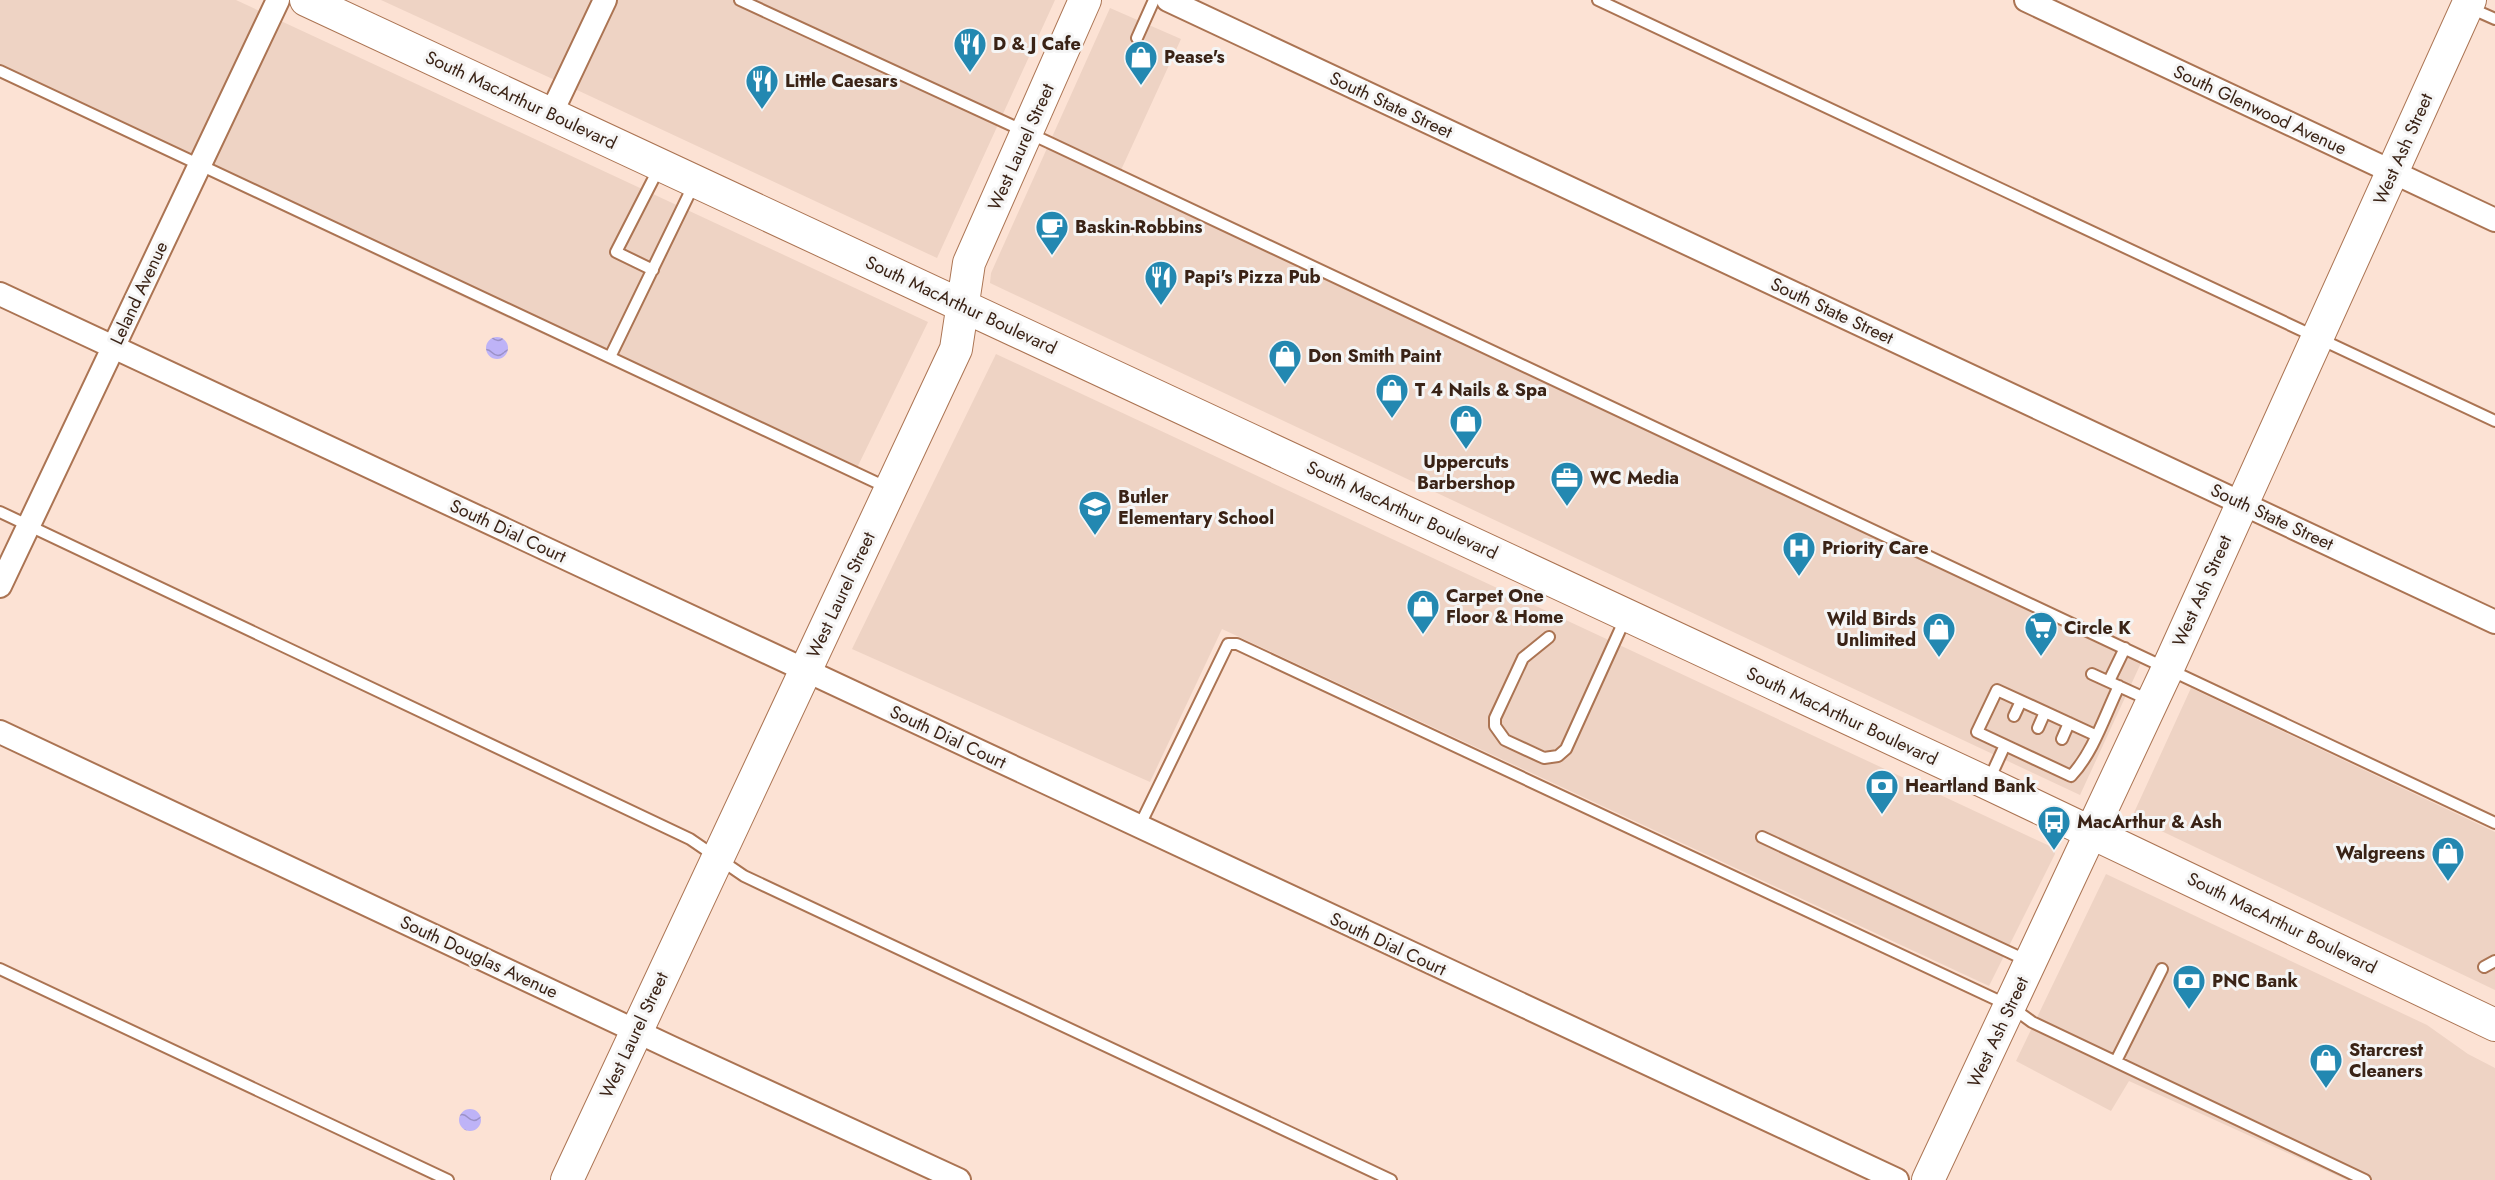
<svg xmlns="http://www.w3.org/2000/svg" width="2495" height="1180" viewBox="0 0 2495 1180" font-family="Jost,sans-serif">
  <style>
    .built { fill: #eed3c4 }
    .water { fill: url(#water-waves) }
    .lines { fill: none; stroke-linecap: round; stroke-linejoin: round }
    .lane-casing { stroke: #ab7453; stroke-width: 14 }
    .street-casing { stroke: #ab7453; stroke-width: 26 }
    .secondary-casing { stroke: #ab7453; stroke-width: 34 }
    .lane { stroke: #fff; stroke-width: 10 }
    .street { stroke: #fff; stroke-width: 22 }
    .secondary { stroke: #fff; stroke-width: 32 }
    .labels { text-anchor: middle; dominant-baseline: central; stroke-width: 6; stroke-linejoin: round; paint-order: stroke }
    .poi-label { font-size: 18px; font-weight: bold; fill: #3a2316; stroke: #f5f5f5; text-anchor: start }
    .street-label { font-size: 18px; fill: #3a2316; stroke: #f5f5f5 }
  </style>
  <defs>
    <pattern id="water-waves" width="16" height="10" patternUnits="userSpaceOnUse" patternTransform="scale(1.5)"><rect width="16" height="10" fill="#beb3f7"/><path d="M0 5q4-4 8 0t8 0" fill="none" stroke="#9b91c7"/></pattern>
  </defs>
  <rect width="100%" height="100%" fill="#fce2d4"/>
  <!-- built -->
  <path class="built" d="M 0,0 L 236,0 L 928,322 L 853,476 L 495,312 L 0,78 Z
    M 381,0 L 594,0 L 557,81 Z
    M 615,0 L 1055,0 L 937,258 L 577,90 L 575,86 Z
    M 1110,8 L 1181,39 L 1116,181 L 2141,663 L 2080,795 L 990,283 L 991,273 Z
    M 996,354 L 2054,848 L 2055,854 L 1989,986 L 1222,629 L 1150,782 L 852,649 Z
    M 2191,688 L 2495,832 L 2495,990 L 2132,817 Z
    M 2106,874 L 2427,1025 L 2468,1054 L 2495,1068 L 2495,1180 L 2347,1180 L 2129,1081 L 2111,1111 L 2016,1061 Z"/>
  <!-- water -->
  <path class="water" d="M486 348a11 11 0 1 1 22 0a11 11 0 1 1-22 0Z
    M459 1120a11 11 0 1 1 22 0a11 11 0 1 1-22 0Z"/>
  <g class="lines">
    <defs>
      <path id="lane" d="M 740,0 L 1048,142 L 2495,823
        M 1598,0 L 2495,421
        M 2468,7 L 2495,19
        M 1137,38 L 1154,0
        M 0,71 L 888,488
        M 653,270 L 616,252 L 659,168
        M 610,357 L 694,184
        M 0,512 L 690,839 L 744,876 L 1391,1180
        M 1549,637 L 1523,658 L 1495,718 L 1495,726 L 1505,740 L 1544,758 L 1558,756 L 1566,749 L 1625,619
        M 2092,674 L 2149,700
        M 2109,681 L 2125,648
        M 2014,716 L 2021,701
        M 2038,728 L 2045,712
        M 2095,735 L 1997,690 L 1977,732 L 2071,776 C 2093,753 2105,715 2119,686
        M 2062,739 L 2069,723
        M 1989,780 L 2005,745
        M 1139,827 L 1228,644 L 1237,644 L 2010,1006 L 2032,1022 L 2365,1180
        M 1762,837 L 2028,961
        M 2484,967 L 2495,961
        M 0,969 L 448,1180
        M 2116,1061 L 2162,969"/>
      <path id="street" d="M 1168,0 L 2495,622
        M 2026,0 L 2495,220
        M 551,114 L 605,0
        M 0,294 L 1897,1180
        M 0,586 L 278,0
        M 0,732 L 672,1048 L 959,1180"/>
      <path id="secondary" d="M 306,0 L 1987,783 L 2495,1025
        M 567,1180 L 956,349 L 969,263 L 1085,0
        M 1928,1180 L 2168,668 L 2470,0"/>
    </defs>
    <!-- lane casing -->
    <use href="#lane" class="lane-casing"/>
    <!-- street casing -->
    <use href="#street" class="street-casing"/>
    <!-- secondary casing -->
    <use href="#secondary" class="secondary-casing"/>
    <!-- lane -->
    <use href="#lane" class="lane"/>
    <!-- street -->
    <use href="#street" class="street"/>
    <!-- secondary -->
    <use href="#secondary" class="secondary"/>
  </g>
  <!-- icons -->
  <defs>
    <symbol id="restaurant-pin" viewBox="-11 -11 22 30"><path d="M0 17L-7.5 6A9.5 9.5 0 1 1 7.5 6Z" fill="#2388b1" stroke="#f5f5f5"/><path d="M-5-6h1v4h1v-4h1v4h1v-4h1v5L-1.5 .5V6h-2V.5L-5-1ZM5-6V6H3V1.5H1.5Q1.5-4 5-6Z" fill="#fff"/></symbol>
    <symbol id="shop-pin" viewBox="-11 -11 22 30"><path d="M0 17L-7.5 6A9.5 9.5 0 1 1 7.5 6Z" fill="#2388b1" stroke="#f5f5f5"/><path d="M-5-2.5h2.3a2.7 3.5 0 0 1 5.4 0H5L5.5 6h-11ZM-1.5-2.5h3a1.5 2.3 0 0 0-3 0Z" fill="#fff"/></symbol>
    <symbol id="cafe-pin" viewBox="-11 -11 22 30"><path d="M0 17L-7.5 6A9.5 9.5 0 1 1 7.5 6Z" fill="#2388b1" stroke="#f5f5f5"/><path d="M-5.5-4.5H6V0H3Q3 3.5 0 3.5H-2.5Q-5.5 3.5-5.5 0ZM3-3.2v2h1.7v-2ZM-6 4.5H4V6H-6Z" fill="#fff"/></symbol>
    <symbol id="office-pin" viewBox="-11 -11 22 30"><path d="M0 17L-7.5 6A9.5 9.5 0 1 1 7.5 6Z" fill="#2388b1" stroke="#f5f5f5"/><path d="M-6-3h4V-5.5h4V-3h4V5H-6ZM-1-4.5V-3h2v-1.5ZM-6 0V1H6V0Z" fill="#fff"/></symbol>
    <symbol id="school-pin" viewBox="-11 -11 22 30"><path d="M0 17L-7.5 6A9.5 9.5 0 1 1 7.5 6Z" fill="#2388b1" stroke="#f5f5f5"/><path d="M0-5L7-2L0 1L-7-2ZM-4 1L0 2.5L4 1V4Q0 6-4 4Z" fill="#fff"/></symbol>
    <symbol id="hospital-pin" viewBox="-11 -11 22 30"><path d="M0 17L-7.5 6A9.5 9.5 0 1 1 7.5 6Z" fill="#2388b1" stroke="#f5f5f5"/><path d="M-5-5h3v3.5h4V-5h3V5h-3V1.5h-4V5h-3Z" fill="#fff"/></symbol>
    <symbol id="supermarket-pin" viewBox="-11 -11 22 30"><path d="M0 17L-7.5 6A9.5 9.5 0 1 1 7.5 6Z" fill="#2388b1" stroke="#f5f5f5"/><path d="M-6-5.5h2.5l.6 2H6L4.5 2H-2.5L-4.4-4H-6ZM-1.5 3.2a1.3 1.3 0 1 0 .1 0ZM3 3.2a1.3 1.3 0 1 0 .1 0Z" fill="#fff"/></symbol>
    <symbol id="bank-pin" viewBox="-11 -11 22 30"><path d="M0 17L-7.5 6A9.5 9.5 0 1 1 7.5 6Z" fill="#2388b1" stroke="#f5f5f5"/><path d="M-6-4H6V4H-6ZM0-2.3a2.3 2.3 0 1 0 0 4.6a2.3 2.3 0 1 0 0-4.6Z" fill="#fff"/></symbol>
    <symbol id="bus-pin" viewBox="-11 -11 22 30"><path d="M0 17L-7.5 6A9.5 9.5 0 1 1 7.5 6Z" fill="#2388b1" stroke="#f5f5f5"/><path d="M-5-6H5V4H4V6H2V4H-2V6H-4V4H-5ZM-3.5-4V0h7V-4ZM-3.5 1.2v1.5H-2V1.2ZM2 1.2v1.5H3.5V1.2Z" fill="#fff"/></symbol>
  </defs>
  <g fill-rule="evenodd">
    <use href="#restaurant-pin" x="951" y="25" width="38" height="52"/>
    <use href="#shop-pin" x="1122" y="38" width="38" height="52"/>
    <use href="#restaurant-pin" x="743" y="62" width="38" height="52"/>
    <use href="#cafe-pin" x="1033" y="208" width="38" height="52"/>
    <use href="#restaurant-pin" x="1142" y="258" width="38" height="52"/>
    <use href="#shop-pin" x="1266" y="337" width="38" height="52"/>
    <use href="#shop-pin" x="1373" y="371" width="38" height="52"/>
    <use href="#shop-pin" x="1447" y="402" width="38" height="52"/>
    <use href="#office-pin" x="1548" y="459" width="38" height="52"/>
    <use href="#school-pin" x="1076" y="488" width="38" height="52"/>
    <use href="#hospital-pin" x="1780" y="529" width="38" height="52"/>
    <use href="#shop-pin" x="1404" y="587" width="38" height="52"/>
    <use href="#supermarket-pin" x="2022" y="609" width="38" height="52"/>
    <use href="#shop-pin" x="1920" y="610" width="38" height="52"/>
    <use href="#bank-pin" x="1863" y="767" width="38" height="52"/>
    <use href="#bus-pin" x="2035" y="803" width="38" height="52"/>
    <use href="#shop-pin" x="2429" y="834" width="38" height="52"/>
    <use href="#bank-pin" x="2170" y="962" width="38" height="52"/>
    <use href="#shop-pin" x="2307" y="1041" width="38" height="52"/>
  </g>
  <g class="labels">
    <!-- poi labels -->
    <g class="poi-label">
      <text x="993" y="44">D &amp; J Cafe</text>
      <text x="1164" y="57">Pease's</text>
      <text x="785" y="81">Little Caesars</text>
      <text x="1075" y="227">Baskin-Robbins</text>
      <text x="1184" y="277">Papi's Pizza Pub</text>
      <text x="1308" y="356">Don Smith Paint</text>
      <text x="1415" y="390">T 4 Nails &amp; Spa</text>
      <text x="1466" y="462" text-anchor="middle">Uppercuts<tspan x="1466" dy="21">Barbershop</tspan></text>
      <text x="1590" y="478">WC Media</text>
      <text x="1118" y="497">Butler<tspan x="1118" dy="21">Elementary School</tspan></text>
      <text x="1822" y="548">Priority Care</text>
      <text x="1446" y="596">Carpet One<tspan x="1446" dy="21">Floor &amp; Home</tspan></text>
      <text x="1916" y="619" text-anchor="end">Wild Birds<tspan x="1916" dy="21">Unlimited</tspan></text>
      <text x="2064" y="628">Circle K</text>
      <text x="1905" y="786">Heartland Bank</text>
      <text x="2077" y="822">MacArthur &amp; Ash</text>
      <text x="2425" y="853" text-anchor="end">Walgreens</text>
      <text x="2212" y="981">PNC Bank</text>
      <text x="2349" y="1050">Starcrest<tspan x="2349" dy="21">Cleaners</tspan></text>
    </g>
    <!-- street labels -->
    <g class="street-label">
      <text transform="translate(521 100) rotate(25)">South MacArthur Boulevard</text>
      <text transform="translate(1391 105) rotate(25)">South State Street</text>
      <text transform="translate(2260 110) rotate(25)">South Glenwood Avenue</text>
      <text transform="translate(1021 147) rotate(-66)">West Laurel Street</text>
      <text transform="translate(2403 149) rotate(-66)">West Ash Street</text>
      <text transform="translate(139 293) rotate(-65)">Leland Avenue</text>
      <text transform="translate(961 305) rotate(25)">South MacArthur Boulevard</text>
      <text transform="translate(1832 311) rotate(25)">South State Street</text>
      <text transform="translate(1402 510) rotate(25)">South MacArthur Boulevard</text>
      <text transform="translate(2272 517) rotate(25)">South State Street</text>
      <text transform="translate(508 531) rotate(25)">South Dial Court</text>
      <text transform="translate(2202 591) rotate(-66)">West Ash Street</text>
      <text transform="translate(841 595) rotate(-65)">West Laurel Street</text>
      <text transform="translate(1842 716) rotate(25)">South MacArthur Boulevard</text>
      <text transform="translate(948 737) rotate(25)">South Dial Court</text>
      <text transform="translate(2282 923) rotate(26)">South MacArthur Boulevard</text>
      <text transform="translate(1388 944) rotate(25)">South Dial Court</text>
      <text transform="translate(479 957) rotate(25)">South Douglas Avenue</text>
      <text transform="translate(1998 1032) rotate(-65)">West Ash Street</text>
      <text transform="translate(634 1035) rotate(-65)">West Laurel Street</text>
    </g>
  </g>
</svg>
